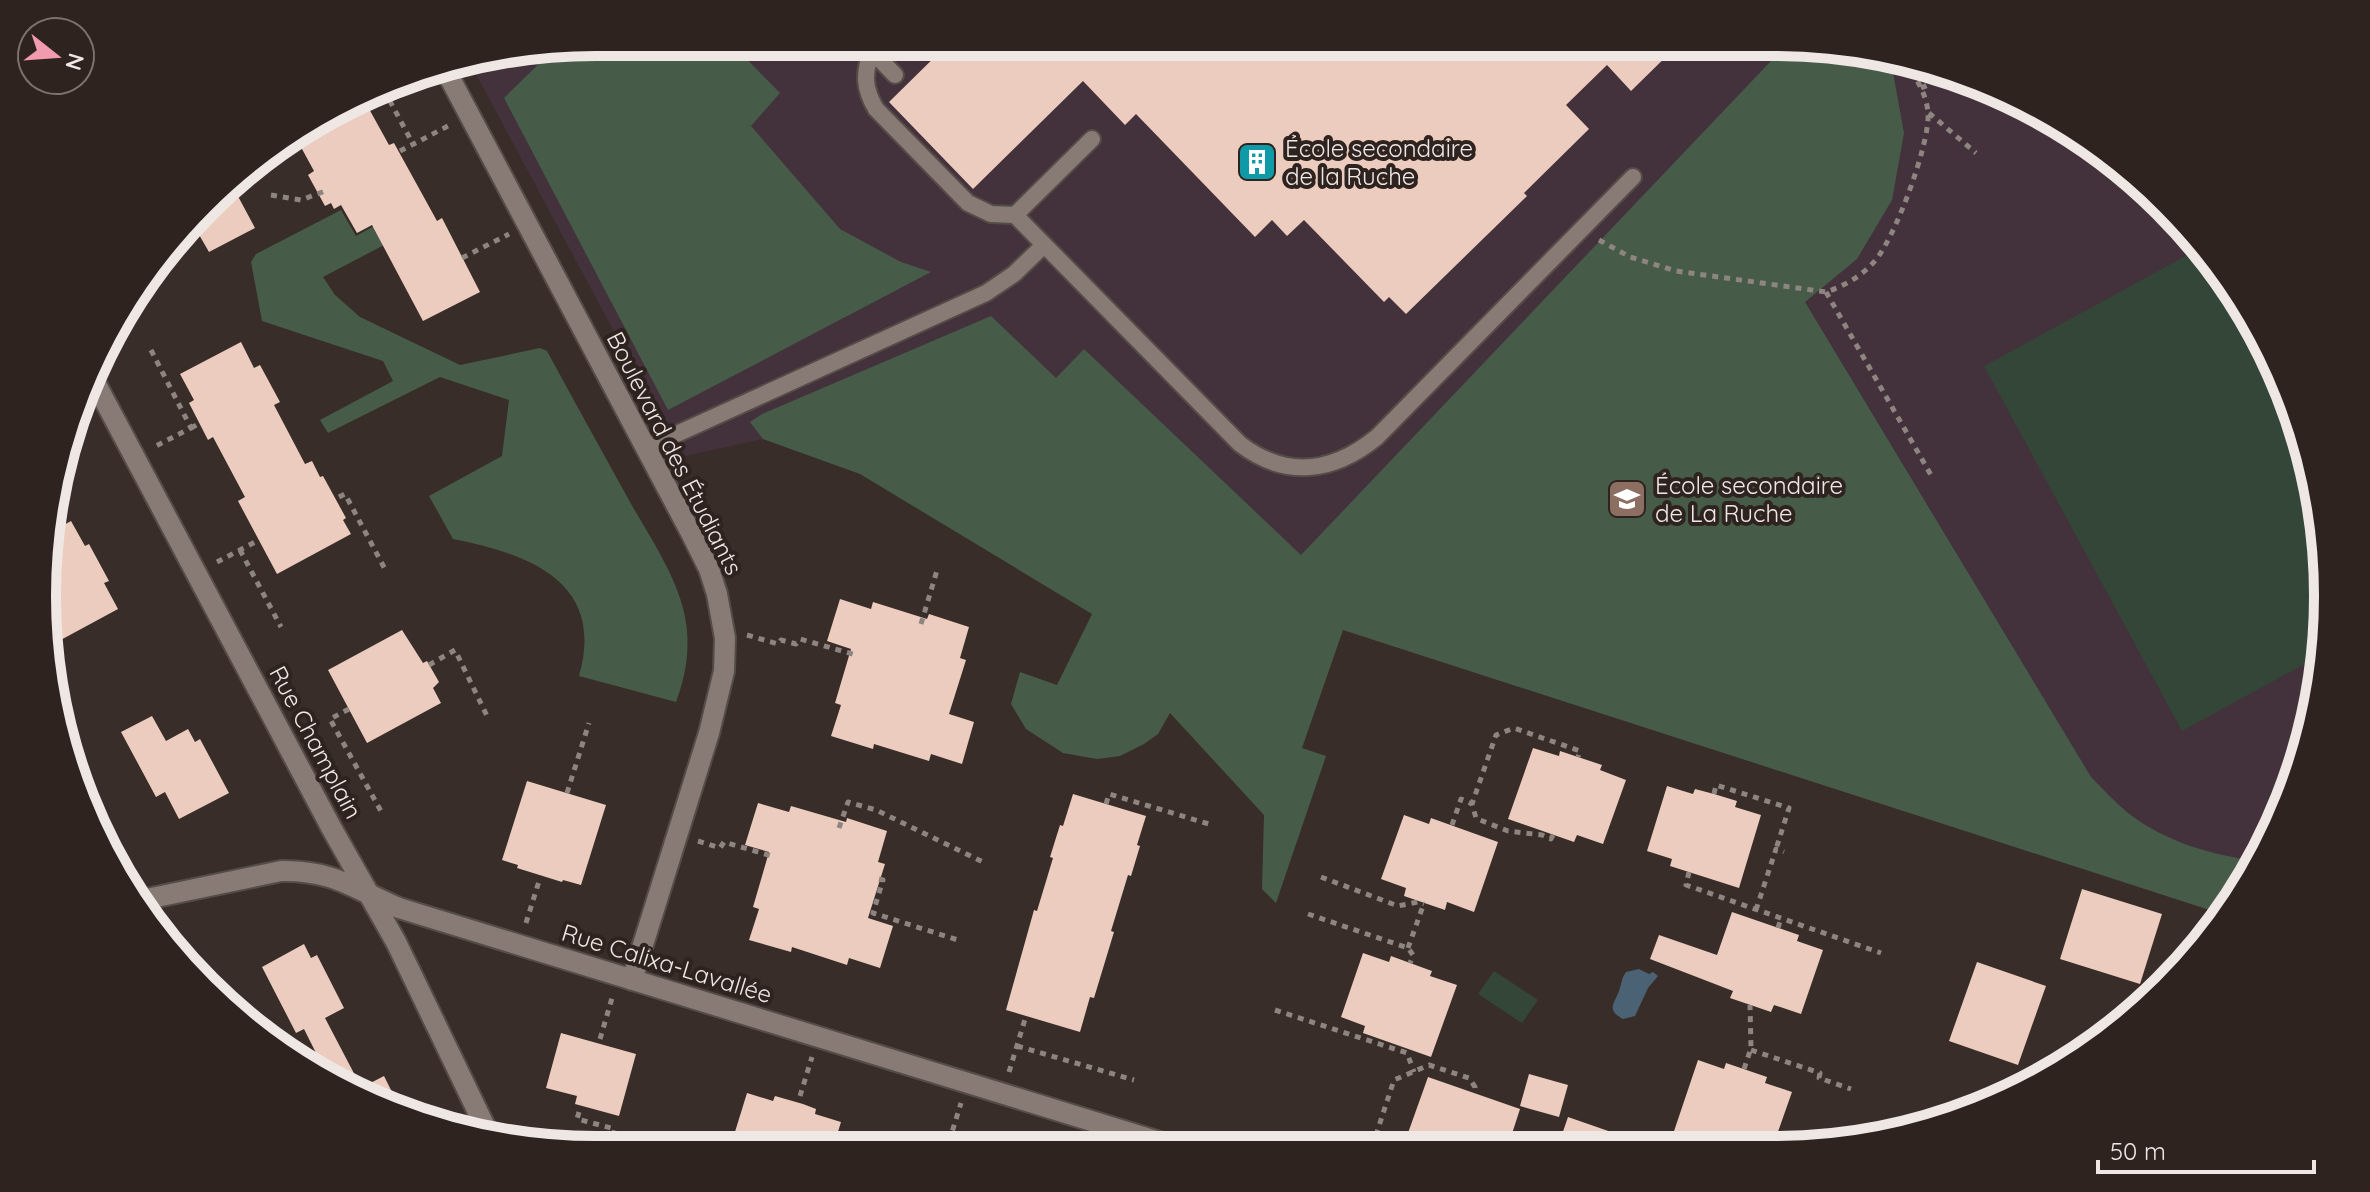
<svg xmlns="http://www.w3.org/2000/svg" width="2370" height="1192" viewBox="0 0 2370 1192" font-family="Quicksand,sans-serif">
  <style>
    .education { fill: #43313b }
    .green { fill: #344637 }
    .forest { fill: #465c49 }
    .water { fill: #4a6273 }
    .building { fill: #ecccbe }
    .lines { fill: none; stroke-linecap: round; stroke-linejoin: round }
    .lane-casing { stroke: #554c47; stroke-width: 20 }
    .street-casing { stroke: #554c47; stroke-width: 24 }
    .path { stroke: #8e8480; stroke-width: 5; stroke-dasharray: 6 6; stroke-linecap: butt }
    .lane { stroke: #887a74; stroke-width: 16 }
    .street { stroke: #887a74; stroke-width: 20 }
    .labels { text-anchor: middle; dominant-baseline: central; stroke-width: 8; stroke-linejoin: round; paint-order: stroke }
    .poi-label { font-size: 24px; fill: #efe7e4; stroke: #2e231e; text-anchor: start }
    .street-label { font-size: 24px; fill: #efe7e4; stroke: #2e231e }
    .rim { fill: none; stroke: #efe7e4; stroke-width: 10 }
  </style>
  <rect width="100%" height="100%" fill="#382d28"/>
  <!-- education -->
  <path class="education" d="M 596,42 L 1810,43 L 1917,61 L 2019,99 L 2111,156 L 2190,230 L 2254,319 L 2298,417 L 2323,523 L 2327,632 L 2309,739 L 2271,841 L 2222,914 L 860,474 L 763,439 L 681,457 L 470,63 Z"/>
  <!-- green -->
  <path class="green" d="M 2202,247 L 2249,312 L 2298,417 L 2323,523 L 2327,632 L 2323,654 L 2182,731 L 1984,366 Z
    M 1494,971 L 1538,1000 L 1522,1023 L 1478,994 Z"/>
  <!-- forest -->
  <path class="forest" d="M 596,42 L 730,42 L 780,93 L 751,126 L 840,229 L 901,262 L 931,272 L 668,410 L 504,98 L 554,49 Z
    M 1788,43 L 1810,43 L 1913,60 L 1892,67 L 1904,133 L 1892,200 L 1857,259 L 1805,302 L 2091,777 C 2103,789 2115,802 2128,813 C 2166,842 2211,855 2257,861 L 2222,914 L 1343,630 L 1302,748 L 1326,756 L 1276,903 L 1262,889 L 1264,815 L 1170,713 L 1158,734 L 1144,744 L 1120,756 L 1097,759 L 1063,753 L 1026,729 L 1011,704 L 1020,672 L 1057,685 L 1092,614 L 860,474 L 763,439 L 750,422 L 762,414 L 991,316 L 1056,378 L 1084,349 L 1301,555 Z
    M 341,210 L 356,236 L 376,225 L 386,244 L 323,277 L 335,295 L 360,317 L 460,365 L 540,348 L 547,351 C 574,401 602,451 630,502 C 652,541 683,585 687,630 C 689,656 685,678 676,702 L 579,676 C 606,582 529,554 453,539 L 429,496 L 502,456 L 509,400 L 440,377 L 328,433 L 320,420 L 393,381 L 383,361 L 262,321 L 251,262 L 256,254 Z"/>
  <!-- water -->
  <path class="water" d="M 1639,969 L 1649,974 L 1653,972 L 1658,976 L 1648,988 L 1635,1016 L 1623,1019 C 1606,1010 1614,1004 1619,991 C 1622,983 1621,979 1626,972 Z"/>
  <!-- building -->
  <path class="building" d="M 950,42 L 1585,43 L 1680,43 L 1631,91 L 1607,65 L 1566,105 L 1589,129 L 1524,193 L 1527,196 L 1406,314 L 1389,297 L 1384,302 L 1304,220 L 1287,236 L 1272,220 L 1255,237 L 1136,114 L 1125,125 L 1083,81 L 973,189 L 889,102 Z
    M 368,107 L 389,145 L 394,143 L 437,221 L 442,218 L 480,292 L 423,321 L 372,225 L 357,233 L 341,205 L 334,209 L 331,203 L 325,206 L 308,175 L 314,171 L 296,138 L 346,111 L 349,117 Z
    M 232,185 L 255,228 L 209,252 L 194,226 Z
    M 241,342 L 254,368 L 260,365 L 280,402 L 274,405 L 305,464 L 312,461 L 320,477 L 323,476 L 346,518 L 343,520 L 351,534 L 277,574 L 238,501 L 245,497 L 213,437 L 208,440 L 189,403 L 194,400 L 180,374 Z
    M 71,521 L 85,546 L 89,544 L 109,581 L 104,583 L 118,609 L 57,642 L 48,626 L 51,532 Z
    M 840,599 L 871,609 L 873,602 L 927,619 L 929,614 L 969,627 L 960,658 L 966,660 L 949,714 L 974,722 L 962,764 L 931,754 L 929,761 L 874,744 L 873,749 L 831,736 L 841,705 L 835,703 L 851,649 L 827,641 Z
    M 402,630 L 423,663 L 427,661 L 439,682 L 433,688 L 441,703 L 367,743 L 328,670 Z
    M 152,716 L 166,741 L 188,729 L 195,742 L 200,739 L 229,793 L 179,819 L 165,792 L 156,797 L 121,732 Z
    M 1533,748 L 1559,756 L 1560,751 L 1602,765 L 1600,770 L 1626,780 L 1603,844 L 1577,835 L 1574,842 L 1508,819 Z
    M 527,781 L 606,805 L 581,885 L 563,880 L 562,882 L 517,868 L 518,865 L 502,860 Z
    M 1667,786 L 1693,794 L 1695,789 L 1714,794 L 1737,801 L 1735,807 L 1761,815 L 1739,888 L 1670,866 L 1672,859 L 1647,851 Z
    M 1073,794 L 1146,816 L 1137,845 L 1140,846 L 1131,876 L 1128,875 L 1111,931 L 1114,932 L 1094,998 L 1090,997 L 1080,1032 L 1006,1010 L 1034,910 L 1037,911 L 1053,858 L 1050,857 L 1060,825 L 1063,826 Z
    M 758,803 L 789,812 L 791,806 L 846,822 L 847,818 L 887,831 L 878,862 L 885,864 L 868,918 L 893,926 L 880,968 L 849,958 L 847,965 L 792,947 L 791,952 L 749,940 L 759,909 L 753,907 L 769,852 L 745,845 Z
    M 1404,815 L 1429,824 L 1431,818 L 1498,842 L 1474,912 L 1447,902 L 1445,910 L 1404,896 L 1406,888 L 1381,879 Z
    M 2082,889 L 2162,914 L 2140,984 L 2060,959 Z
    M 1732,912 L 1799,935 L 1797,941 L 1823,950 L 1801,1014 L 1774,1005 L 1771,1012 L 1730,998 L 1733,991 L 1650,959 L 1659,935 L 1717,955 Z
    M 304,944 L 311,958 L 317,955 L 344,1008 L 325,1018 L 358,1081 L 318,1057 L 304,1029 L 296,1033 L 262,967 Z
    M 1363,953 L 1389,962 L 1391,956 L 1410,963 L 1432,971 L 1430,976 L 1457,985 L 1431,1057 L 1363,1033 L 1365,1026 L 1341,1017 Z
    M 1977,962 L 2046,986 L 2018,1065 L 1949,1041 Z
    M 561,1033 L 636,1054 L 619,1116 L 575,1104 L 577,1096 L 546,1088 Z
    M 1698,1060 L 1724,1069 L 1726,1063 L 1767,1077 L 1765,1083 L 1792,1092 L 1773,1146 L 1669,1146 Z
    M 1529,1074 L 1568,1085 L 1559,1117 L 1520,1106 Z
    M 384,1076 L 402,1112 L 351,1093 Z
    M 1428,1077 L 1520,1109 L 1508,1146 L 1403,1147 Z
    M 747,1093 L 773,1101 L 775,1096 L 803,1104 L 816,1109 L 815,1114 L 841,1122 L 833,1148 L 730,1148 Z
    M 1568,1117 L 1640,1142 L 1640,1146 L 1558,1146 Z"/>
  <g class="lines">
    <defs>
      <path id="lane" d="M 863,42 L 895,75
        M 872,51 C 863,73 864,89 876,109 L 968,203 L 991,214 L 1015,215
        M 1092,139 L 1015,215 L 1240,444 C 1286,479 1333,473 1377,437 L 1633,177
        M 646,448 L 986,293 L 1014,274 L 1044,245"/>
      <path id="street" d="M 444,67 L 691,533 L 709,569 L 717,594 L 725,638 L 724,671 L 709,733 L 632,980
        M 90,373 L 332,829 L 396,942 L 490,1137
        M 142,900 L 281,871 C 334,870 354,889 399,908 L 1176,1147"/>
    </defs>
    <!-- lane casing -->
    <use href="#lane" class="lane-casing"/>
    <!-- street casing -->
    <use href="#street" class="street-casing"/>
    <!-- path -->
    <path class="path" d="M 1921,88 L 1953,74
      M 384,90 L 413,144
      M 1929,113 L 1976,153
      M 400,151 L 450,125
      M 271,195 L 301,200 L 325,191
      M 1599,240 L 1630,257 L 1676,271 L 1826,292 C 1844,286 1860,277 1873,263 C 1894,242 1930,143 1928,114 C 1927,93 1914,75 1903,58
      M 462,258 L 509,234
      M 1826,292 L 1931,475
      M 151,350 L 191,428 L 156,446
      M 191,428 L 200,423
      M 339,497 L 345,494 L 386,571
      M 240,550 L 281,627
      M 217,562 L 259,540
      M 921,624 L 938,567
      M 747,635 L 778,644 L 781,640 L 796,644 L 800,639 L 856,655
      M 429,665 L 455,650 L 488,718
      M 349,709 L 330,719 L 382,813
      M 567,793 L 589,723
      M 1714,794 L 1716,785 L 1789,808 L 1776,849
      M 1106,804 L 1109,794 L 1209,824
      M 1452,825 L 1461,799 L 1472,804
      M 839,828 L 848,802 L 876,810 L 985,863
      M 1553,835 L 1551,839 L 1542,835 L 1508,831 L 1480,820 L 1476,818 L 1472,804 L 1496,735 L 1514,728 L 1580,751 L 1578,757
      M 698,841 L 720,848 L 724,842 L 775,857
      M 1689,872 L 1686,885 L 1881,953
      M 1321,877 L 1398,906 L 1418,902 L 1424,904
      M 879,879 L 883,880 L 873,913 L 961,941
      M 1756,910 L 1776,849 L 1784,852
      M 1308,914 L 1408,948 L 1413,955 L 1410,963
      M 526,923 L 540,878
      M 1778,928 L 1781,918
      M 1408,948 L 1424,903
      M 1275,1010 L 1407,1053 L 1414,1072
      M 600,1039 L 612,998
      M 1017,1046 L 1134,1080
      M 1751,1050 L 1820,1073 L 1819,1078 L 1851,1089
      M 1744,1069 L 1751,1048 L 1750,1005
      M 1009,1072 L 1026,1016
      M 800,1096 L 812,1057
      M 579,1112 L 577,1119 L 615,1129 L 610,1149
      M 949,1142 L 961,1103
      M 1377,1147 L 1375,1138 L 1394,1080 L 1429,1065 L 1469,1078 L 1475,1087 L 1474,1093"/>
    <!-- lane -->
    <use href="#lane" class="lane"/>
    <!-- street -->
    <use href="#street" class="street"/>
  </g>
  <!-- icons -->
  <defs>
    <symbol id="building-square" viewBox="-11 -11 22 22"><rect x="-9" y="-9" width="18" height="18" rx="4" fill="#0f9aa8" stroke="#2e231e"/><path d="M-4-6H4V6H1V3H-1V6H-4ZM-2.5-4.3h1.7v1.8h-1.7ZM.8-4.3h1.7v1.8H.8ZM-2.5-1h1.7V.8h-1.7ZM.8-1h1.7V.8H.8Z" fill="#fff"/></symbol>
    <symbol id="school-square" viewBox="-11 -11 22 22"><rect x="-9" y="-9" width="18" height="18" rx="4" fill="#8d6e63" stroke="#2e231e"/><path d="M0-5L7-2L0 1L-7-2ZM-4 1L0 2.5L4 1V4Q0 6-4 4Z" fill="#fff"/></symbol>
  </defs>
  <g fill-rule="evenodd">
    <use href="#building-square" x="1235" y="140" width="44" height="44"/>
    <use href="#school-square" x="1605" y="477" width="44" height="44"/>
  </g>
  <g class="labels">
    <!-- poi labels -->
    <g class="poi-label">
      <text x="1285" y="148">École secondaire<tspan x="1285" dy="28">de la Ruche</tspan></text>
      <text x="1655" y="485">École secondaire<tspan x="1655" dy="28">de La Ruche</tspan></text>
    </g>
    <!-- street labels -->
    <g class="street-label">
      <text transform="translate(675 453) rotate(63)">Boulevard des Étudiants</text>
      <text transform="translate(316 742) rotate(62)">Rue Champlain</text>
      <text transform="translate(667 963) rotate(17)">Rue Calixa-Lavallée</text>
    </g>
  </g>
  <!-- crop -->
  <path d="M0 0H2370V1192H0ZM596 56H1774A540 540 0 0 1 2314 596V596A540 540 0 0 1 1774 1136H596A540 540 0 0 1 56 596V596A540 540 0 0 1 596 56Z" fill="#2e231e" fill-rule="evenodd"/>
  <path class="rim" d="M596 56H1774A540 540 0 0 1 2314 596V596A540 540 0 0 1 1774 1136H596A540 540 0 0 1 56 596V596A540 540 0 0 1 596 56Z"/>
  <!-- north arrow -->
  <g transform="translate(56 56) rotate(107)"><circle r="38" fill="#2e231e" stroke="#7b716d" stroke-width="2"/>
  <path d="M0-6L14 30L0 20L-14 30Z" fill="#f29aae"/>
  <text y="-12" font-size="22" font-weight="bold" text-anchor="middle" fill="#efe7e4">N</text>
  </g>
  <!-- scale -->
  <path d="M2098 1160v12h216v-12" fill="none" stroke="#efe7e4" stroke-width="4"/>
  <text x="2110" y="1160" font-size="24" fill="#efe7e4" stroke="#2e231e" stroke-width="6" paint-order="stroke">50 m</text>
</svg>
